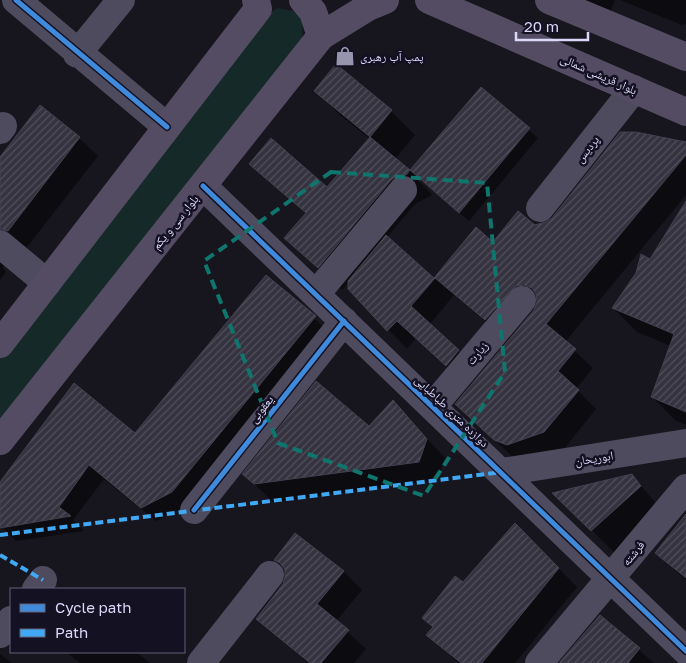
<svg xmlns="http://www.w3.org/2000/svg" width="686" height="663" viewBox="0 0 686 663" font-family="'Golos Text','Noto Naskh Arabic',sans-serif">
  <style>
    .grass { fill: #152929 }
    .shadow { fill: #0007 }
    .building { fill: url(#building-hatch); stroke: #444151 }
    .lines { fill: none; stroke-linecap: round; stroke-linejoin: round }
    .minor { stroke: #4d4b5d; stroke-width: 28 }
    .major { stroke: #544c62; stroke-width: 28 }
    .quiet { stroke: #3fa9f5; stroke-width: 4; stroke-dasharray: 8 4; stroke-linecap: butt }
    .cycleway-casing { stroke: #141122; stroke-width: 8 }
    .cycleway { stroke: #408adc; stroke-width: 5 }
    .marked { fill: none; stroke: #0f766e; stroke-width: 4; stroke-dasharray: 10 6; stroke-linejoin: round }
    .labels { text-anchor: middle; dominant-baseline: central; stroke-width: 5; stroke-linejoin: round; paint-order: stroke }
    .poi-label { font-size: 12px; fill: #dcd8fa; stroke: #141122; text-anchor: start }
    .street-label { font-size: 12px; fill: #dcd8fa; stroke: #141122 }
  </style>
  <defs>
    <pattern id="building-hatch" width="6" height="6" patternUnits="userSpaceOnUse" patternTransform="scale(1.25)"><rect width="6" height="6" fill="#363340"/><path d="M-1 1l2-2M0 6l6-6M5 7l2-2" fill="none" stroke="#52505c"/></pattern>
  </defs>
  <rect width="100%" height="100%" fill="#17151e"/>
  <!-- grass -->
  <path class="grass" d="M 277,8 L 294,11 L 303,21 L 302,38 L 0,428 L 0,355 L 258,23 Z"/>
  <!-- shadow -->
  <path class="shadow" d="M 577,0 L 615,0 L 609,15 Z
    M 620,0 L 686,0 L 686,24 L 682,25 Z
    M 337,66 L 391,111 L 415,135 L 395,159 L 410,172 L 481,89 L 538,138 L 469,221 L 416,176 L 415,177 L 432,195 L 415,204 L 387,237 L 434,279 L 476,229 L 493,243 L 547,223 L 686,143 L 686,195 L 565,342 L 593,368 L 576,389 L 596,409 L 563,450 L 514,458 L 475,422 L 538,303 L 535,304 L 504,337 L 454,295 L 430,324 L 477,369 L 465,384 L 416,338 L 407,349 L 349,288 L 349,282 L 342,290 L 285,238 L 306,214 L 251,163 L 327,189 L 370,139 L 340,115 L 316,91 Z
    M 40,107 L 79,138 L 98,156 L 27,247 L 19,246 L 0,231 L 0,159 Z
    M 686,212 L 686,425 L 676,421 L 652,397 L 671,346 L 637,332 L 613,308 Z
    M 0,253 L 4,257 L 3,268 L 6,272 L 0,280 Z
    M 266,276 L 329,332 L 186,506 L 156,521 L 104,479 L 73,520 L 84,531 L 16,541 L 0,524 L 0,484 L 136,434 Z
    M 393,402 L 445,458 L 437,480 L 273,502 L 244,474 L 369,428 Z
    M 632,476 L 663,511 L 616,554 L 555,494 Z
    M 686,516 L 686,581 L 657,553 Z
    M 515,524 L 577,587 L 515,663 L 458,663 L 428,635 L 433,628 L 423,618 L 463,584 Z
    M 296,535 L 344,572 L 362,590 L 336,621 L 366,649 L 354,663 L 308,663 L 257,618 L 284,585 L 287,577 L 286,571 L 275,560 Z
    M 600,616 L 654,663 L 561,663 Z
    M 66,652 L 136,652 L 150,663 L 80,663 Z
    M 0,654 L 12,663 L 0,663 Z"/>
  <!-- building -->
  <path class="building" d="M 336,64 L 392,110 L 370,137 L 314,91 Z
    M 481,87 L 530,128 L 459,213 L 410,170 Z
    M 40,105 L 80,137 L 8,231 L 0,229 L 0,157 Z
    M 620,132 L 636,132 L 686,142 L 686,155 L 546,324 L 576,349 L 558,371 L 579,390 L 544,432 L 507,445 L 494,440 L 455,404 L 534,310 L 537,302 L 536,294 L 532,288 L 524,285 L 516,286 L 485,320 L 435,278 L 411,306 L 459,350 L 446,366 L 397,321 L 387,331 L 348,289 L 348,281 L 386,235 L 434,278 L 476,227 L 493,242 L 518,211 L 535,225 L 546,222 L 552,218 Z
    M 370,137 L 410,170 L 406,175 L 398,175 L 391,180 L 318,268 L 284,238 L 306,213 L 249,164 L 271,138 L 327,187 Z
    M 686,201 L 686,412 L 651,397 L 674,334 L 612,308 L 636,273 L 641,254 L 650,259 Z
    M 266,275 L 316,316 L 172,492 L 141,508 L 89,465 L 59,507 L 71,516 L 0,528 L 0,482 L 74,383 L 135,433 Z
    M 316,381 L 369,426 L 393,400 L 427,439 L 419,462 L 254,484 L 242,474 Z
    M 632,474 L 641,486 L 591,531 L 552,493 Z
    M 686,514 L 686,578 L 655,553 Z
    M 515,523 L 559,568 L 482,663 L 461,663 L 426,635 L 433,627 L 422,618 L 455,576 L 463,582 Z
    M 295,533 L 344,571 L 317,604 L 349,630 L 321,663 L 310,663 L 256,619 L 283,584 L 285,577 L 285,570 L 280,563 L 274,560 Z
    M 600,615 L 640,648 L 628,663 L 559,663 Z"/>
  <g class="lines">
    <!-- minor -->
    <path class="minor" d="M 16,0 L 167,127
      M 77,54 L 121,0
      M 0,130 L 3,126
      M 203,186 L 686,651
      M 540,208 L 634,89
      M 0,244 L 47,283
      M 316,294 L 403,190
      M 433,406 L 522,300
      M 502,472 L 686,443
      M 194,510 L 344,321
      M 36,589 L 43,580
      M 0,634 L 11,620
      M 201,663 L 270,575
      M 539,663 L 686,488"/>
    <!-- major -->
    <path class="major" d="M 303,0 L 313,12 L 321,36
      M 429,0 L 686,112
      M 549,0 L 686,57
      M 0,344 L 258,9 L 256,0
      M 0,441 L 321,36 L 368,7 L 385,0"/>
    <!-- quiet -->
    <path class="quiet" d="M 0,535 L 502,472
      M 0,555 L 43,580"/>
    <defs>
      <path id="cycleway" d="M 16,0 L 167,127
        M 203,186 L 686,651
        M 194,510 L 344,321"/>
    </defs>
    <!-- cycleway casing -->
    <use href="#cycleway" class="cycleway-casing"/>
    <!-- cycleway -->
    <use href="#cycleway" class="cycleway"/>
  </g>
  <!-- marked area -->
  <path class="marked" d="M 331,172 L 487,183 L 505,372 L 424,496 L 278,443 L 204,261 Z"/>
  <!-- icons -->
  <defs>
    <symbol id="shop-bare" viewBox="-9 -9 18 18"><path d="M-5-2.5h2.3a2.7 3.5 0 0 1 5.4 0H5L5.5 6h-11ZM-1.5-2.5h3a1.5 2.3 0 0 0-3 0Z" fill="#9794ad" stroke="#141122" stroke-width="2.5" paint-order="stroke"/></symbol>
  </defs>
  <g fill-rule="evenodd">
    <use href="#shop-bare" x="331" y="42" width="28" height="28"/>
  </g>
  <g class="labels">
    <!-- poi labels -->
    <g class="poi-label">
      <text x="360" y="56">پمپ آب رهبری</text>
    </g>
    <!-- street labels -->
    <g class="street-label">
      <text transform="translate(599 74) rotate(24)">بلوار قریشی شمالی</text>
      <text transform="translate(587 149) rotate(-52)">پردیس</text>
      <text transform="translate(175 222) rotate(-51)">بلوار سی و یکم</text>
      <text transform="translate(477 353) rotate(-50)">زیارت</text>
      <text transform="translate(261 409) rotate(-52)">یعقوبی</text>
      <text transform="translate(452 411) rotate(44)">دوازده متری طباطبایی</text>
      <text transform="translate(594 458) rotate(-9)">ابوریحان</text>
      <text transform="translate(633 553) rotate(-51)">فرشته</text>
    </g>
  </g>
  <!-- legend -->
  <rect x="10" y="588" width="175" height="65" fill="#141122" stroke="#646178"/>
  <rect x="20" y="604" width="25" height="8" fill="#408adc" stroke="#646178"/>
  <text x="55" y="613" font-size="15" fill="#dcd8fa">Cycle path</text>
  <rect x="20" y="629" width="25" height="8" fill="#3fa9f5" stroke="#646178"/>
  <text x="55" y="638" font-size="15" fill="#dcd8fa">Path</text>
  <!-- scale -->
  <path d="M516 32v8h72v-8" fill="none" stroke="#dcd8fa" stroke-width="2.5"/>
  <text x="524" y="32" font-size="15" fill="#dcd8fa" stroke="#141122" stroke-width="4" paint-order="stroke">20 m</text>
</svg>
